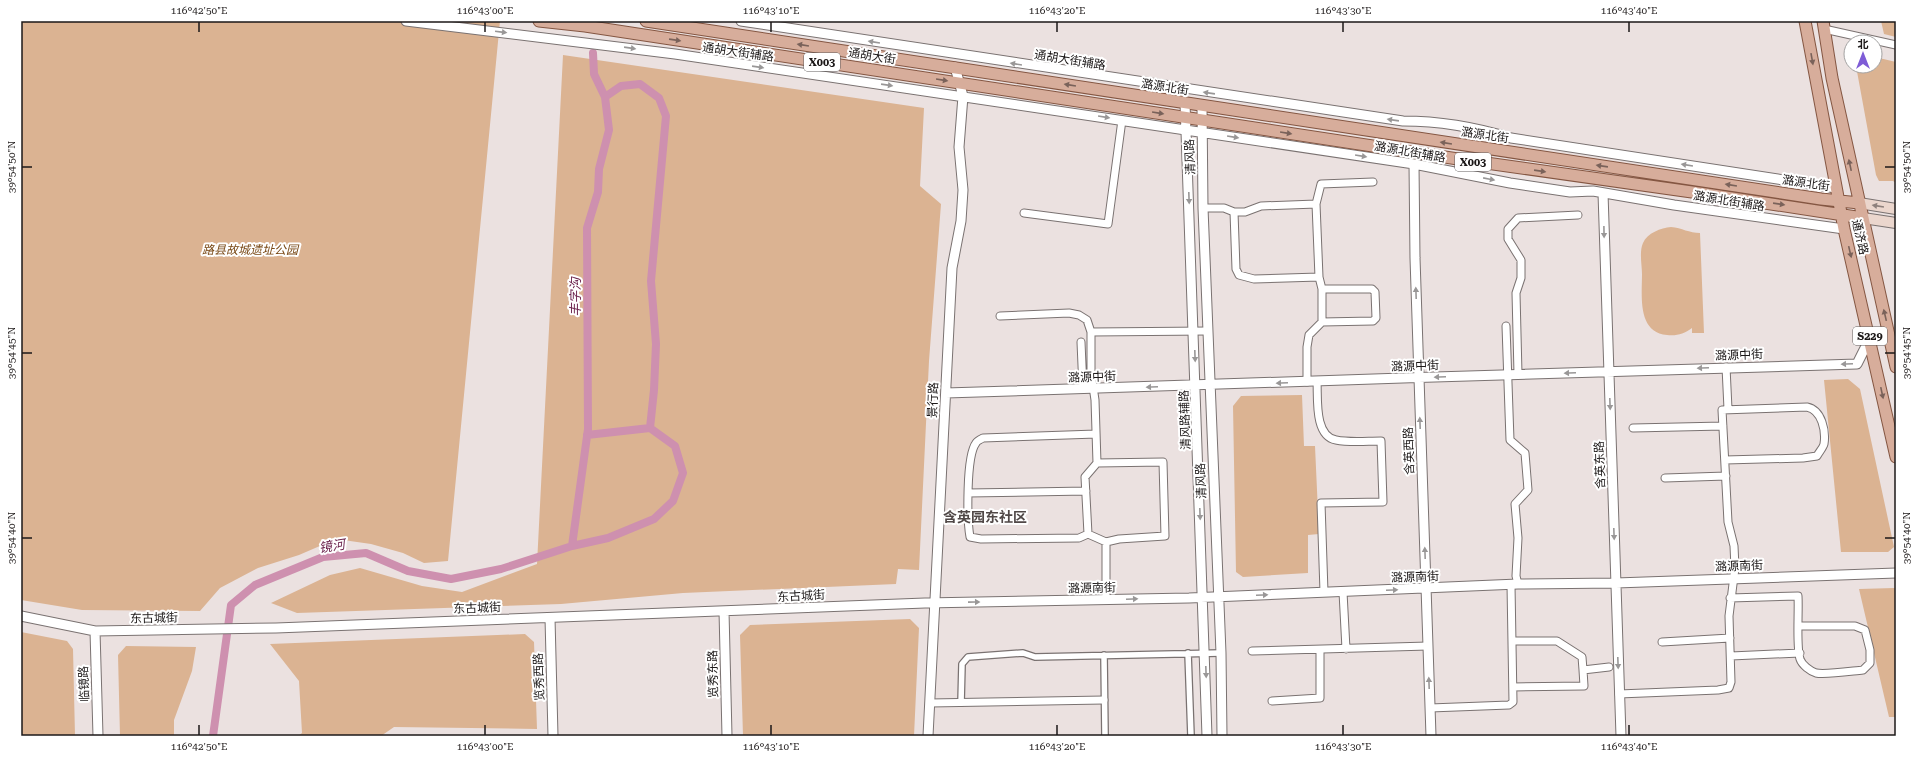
<svg xmlns="http://www.w3.org/2000/svg" width="1917" height="757" viewBox="0 0 1917 757" font-family="'Roboto Serif','Noto Sans SC',serif">
  <style>
    .green { fill: #dbb392 }
    .lines { fill: none; stroke-linecap: round; stroke-linejoin: round }
    .canal { stroke: #ce90af; stroke-width: 8 }
    .pedestrian-casing { stroke: #7a7271; stroke-width: 8 }
    .minor-casing { stroke: #7a7271; stroke-width: 9 }
    .tertiary-casing { stroke: #7a7271; stroke-width: 11 }
    .secondary-casing { stroke: #7a7271; stroke-width: 12 }
    .primary-casing { stroke: #845642; stroke-width: 13 }
    .pedestrian { stroke: #fff; stroke-width: 5.5 }
    .minor { stroke: #fff; stroke-width: 7 }
    .tertiary { stroke: #fff; stroke-width: 9 }
    .secondary { stroke: #ebd6cd; stroke-width: 10 }
    .primary { stroke: #d7ad9b; stroke-width: 11 }
    .oneway { fill: #999797 }
    .oneway2 { fill: #7a625a }
    .oneway3 { fill: #8e807c }
    .ticks { fill: none; stroke: #1c1818; stroke-width: 1.5 }
    .labels { text-anchor: middle; dominant-baseline: central; stroke-width: 4; stroke-linejoin: round; paint-order: stroke }
    .shield { fill: #fff; stroke: #605d5d; stroke-width: 1 }
    .shield-label { font-size: 11px; font-weight: bold; fill: #1c1818 }
    .street-label { font-size: 12px; fill: #1c1818; stroke: #fff }
    .park-label { font-size: 12px; font-style: italic; fill: #794916; stroke: #fff }
    .water-label { font-size: 13px; font-style: italic; fill: #6c234d; stroke: #fff }
    .quarter-label { font-size: 14px; font-weight: bold; fill: #504847; stroke: #fff }
    .neatline { fill: none; stroke: #1c1818; stroke-width: 1.5 }
    .ticks-label { font-size: 10px; text-anchor: middle; fill: #1c1818 }
  </style>
  <rect width="100%" height="100%" fill="#ebe1e0"/>
  <!-- green -->
  <path class="green" d="M 21,21 L 500,21 L 448,561 L 424,563 L 403,553 L 371,544 L 336,539 L 299,555 L 258,568 L 220,588 L 200,611 L 82,610 L 21,600 Z
    M 1881,21 L 1896,21 L 1896,37 L 1884,34 Z
    M 563,55 L 924,108 L 920,186 L 941,204 L 929,361 L 919,570 L 898,569 L 896,584 L 683,593 L 561,604 L 297,613 L 271,603 L 330,575 L 360,568 L 422,586 L 462,592 L 537,564 Z
    M 1875,57 L 1896,62 L 1896,183 L 1893,181 L 1879,181 L 1876,175 L 1856,66 L 1875,66 Z
    M 1671,227 C 1682,228 1689,233 1700,233 L 1704,333 L 1692,333 L 1692,328 C 1684,334 1677,336 1667,335 C 1637,332 1642,296 1642,274 C 1642,265 1639,252 1643,243 C 1647,233 1661,228 1671,227 Z
    M 1848,379 L 1860,389 L 1894,547 L 1888,552 L 1841,552 L 1824,380 Z
    M 1302,395 L 1304,446 L 1315,446 L 1319,534 L 1308,535 L 1308,573 L 1243,577 L 1236,572 L 1233,406 L 1241,396 Z
    M 1894,588 L 1896,589 L 1896,717 L 1889,717 L 1859,589 Z
    M 910,619 L 919,628 L 914,736 L 743,736 L 740,635 L 750,625 Z
    M 21,632 L 67,641 L 73,649 L 75,736 L 21,736 Z
    M 525,634 L 534,642 L 537,729 L 394,727 L 381,736 L 298,736 L 302,733 L 299,681 L 270,644 Z
    M 126,646 L 196,647 L 192,671 L 174,720 L 174,736 L 120,736 L 118,655 Z"/>
  <g class="lines">
    <!-- canal -->
    <path class="canal" d="M 587,435 L 650,428 L 654,390 L 656,344 L 651,281 L 666,116 L 659,98 L 640,84 L 621,86 L 605,97
      M 572,546 L 588,429 L 587,228 L 598,192 L 599,169 L 609,130 L 605,97 L 594,74 L 593,53
      M 213,736 L 231,605 L 255,585 L 323,557 L 366,553 L 408,571 L 451,579 L 501,569 L 572,546 L 608,538 L 654,519 L 673,501 L 683,473 L 675,446 L 650,428"/>
    <defs>
      <path id="pedestrian" d="M 1188,653 L 1191,736
        M 1104,655 L 1105,736
        M 961,703 L 962,664 L 968,657 L 1023,653 L 1035,657 L 1221,653"/>
      <path id="minor" d="M 1824,29 L 1896,45
        M 1203,208 L 1224,208 L 1234,212 L 1245,212 L 1261,206 L 1316,204
        M 1234,212 L 1236,269 L 1239,275 L 1254,279 L 1319,277
        M 1024,213 L 1108,224 L 1122,120
        M 1000,316 L 1069,313 L 1079,315 L 1087,320 L 1091,332 L 1091,373 L 1095,400 L 1097,463 L 1085,477 L 1088,534 L 1106,542 L 1106,600
        M 1322,322 L 1373,321 L 1376,318 L 1375,292 L 1372,289 L 1322,289
        M 1506,326 L 1510,440 L 1525,453 L 1528,490 L 1515,504 L 1518,538 L 1516,576 L 1518,584
        M 1091,332 L 1208,331
        M 1081,342 L 1083,389
        M 1726,367 L 1728,409
        M 1518,374 L 1516,293 L 1521,278 L 1521,260 L 1508,239 L 1508,229 L 1518,218 L 1578,215
        M 1307,382 L 1307,347 L 1309,335 L 1322,322 L 1322,289 L 1319,277 L 1316,204 L 1321,184 L 1373,182
        M 1317,382 C 1318,398 1314,436 1336,440 C 1350,443 1367,441 1381,441 L 1383,502 L 1321,503 L 1324,592
        M 1633,428 L 1723,426
        M 1097,463 L 1163,462 L 1165,536 L 1119,539 L 1106,542
        M 1665,478 L 1726,476
        M 968,493 L 1086,491
        M 1088,534 L 1079,538 L 981,539 L 970,537 C 967,520 966,456 976,443 C 977,441 981,439 983,438 L 1096,434
        M 1343,592 L 1346,649
        M 1730,598 L 1798,596 C 1799,612 1796,646 1800,659 C 1802,665 1810,671 1816,673 C 1825,675 1852,671 1863,670 L 1870,663 L 1870,650 L 1865,630 L 1855,626 L 1799,626
        M 1512,641 L 1557,641 L 1582,657 L 1583,670 L 1609,667
        M 1662,642 L 1730,638
        M 1252,651 L 1428,646
        M 1731,656 L 1800,653
        M 1513,687 L 1584,686 L 1583,670
        M 1619,694 L 1718,690 L 1729,688 L 1731,682 L 1729,616 L 1735,568 L 1734,546 L 1728,522 L 1722,410 L 1807,407 C 1822,410 1826,431 1824,444 C 1823,448 1819,452 1817,456 L 1803,458 L 1725,460
        M 1272,701 L 1320,698 L 1320,650
        M 930,703 L 1104,700
        M 1430,708 L 1509,705 L 1513,702 L 1511,585"/>
      <path id="tertiary" d="M 406,21 L 675,54 L 1414,164 L 1510,183 L 1570,192 L 1593,191 L 1674,205 L 1844,229
        M 741,21 L 1403,121 C 1440,121 1475,127 1511,138 L 1836,188
        M 1185,103 L 1207,736
        M 1202,106 L 1203,208 L 1221,653 L 1222,736
        M 1414,164 L 1415,258 L 1431,736
        M 1603,193 L 1621,736
        M 946,393 C 1250,384 1553,372 1857,364 L 1870,338
        M 724,611 L 727,736
        M 21,616 L 95,631 L 276,628 L 925,603 L 1189,598 L 1518,584 L 1616,583 L 1896,573
        M 550,618 L 553,736
        M 95,631 L 98,736
        M 928,736 L 952,268 L 961,221 L 963,190 L 959,147 L 963,96 L 955,67"/>
      <path id="secondary" d="M 1859,203 L 1896,209
        M 1863,218 L 1896,223"/>
      <path id="primary" d="M 539,21 L 585,26 L 1458,159 L 1706,194 L 1863,218
        M 646,21 L 1821,199 L 1859,203
        M 1805,21 L 1844,229 L 1896,457
        M 1823,21 L 1832,78 L 1896,367"/>
    </defs>
    <!-- pedestrian casing -->
    <use href="#pedestrian" class="pedestrian-casing"/>
    <!-- minor casing -->
    <use href="#minor" class="minor-casing"/>
    <!-- tertiary casing -->
    <use href="#tertiary" class="tertiary-casing"/>
    <!-- secondary casing -->
    <use href="#secondary" class="secondary-casing"/>
    <!-- primary casing -->
    <use href="#primary" class="primary-casing"/>
    <!-- pedestrian -->
    <use href="#pedestrian" class="pedestrian"/>
    <!-- minor -->
    <use href="#minor" class="minor"/>
    <!-- tertiary -->
    <use href="#tertiary" class="tertiary"/>
    <!-- secondary -->
    <use href="#secondary" class="secondary"/>
    <!-- primary -->
    <use href="#primary" class="primary"/>
  </g>
  <!-- one-way arrows -->
  <defs><path id="oneway-solid" d="M-6-.8H1V-3.2L6.5 0L1 3.2V.8H-6Z"/></defs>
  <g class="oneway">
    <use href="#oneway-solid" transform="translate(501 32) rotate(7)"/>
    <use href="#oneway-solid" transform="translate(874 42) rotate(-171)"/>
    <use href="#oneway-solid" transform="translate(630 48) rotate(8)"/>
    <use href="#oneway-solid" transform="translate(1016 64) rotate(-171)"/>
    <use href="#oneway-solid" transform="translate(758 67) rotate(8)"/>
    <use href="#oneway-solid" transform="translate(887 85) rotate(8)"/>
    <use href="#oneway-solid" transform="translate(1209 93) rotate(-172)"/>
    <use href="#oneway-solid" transform="translate(1104 117) rotate(9)"/>
    <use href="#oneway-solid" transform="translate(1393 120) rotate(-172)"/>
    <use href="#oneway-solid" transform="translate(1233 137) rotate(9)"/>
    <use href="#oneway-solid" transform="translate(1361 156) rotate(9)"/>
    <use href="#oneway-solid" transform="translate(1687 165) rotate(-171)"/>
    <use href="#oneway-solid" transform="translate(1489 179) rotate(11)"/>
    <use href="#oneway-solid" transform="translate(1189 198) rotate(88)"/>
    <use href="#oneway-solid" transform="translate(1604 232) rotate(89)"/>
    <use href="#oneway-solid" transform="translate(1416 293) rotate(-92)"/>
    <use href="#oneway-solid" transform="translate(1195 356) rotate(88)"/>
    <use href="#oneway-solid" transform="translate(1847 364) rotate(178)"/>
    <use href="#oneway-solid" transform="translate(1703 368) rotate(178)"/>
    <use href="#oneway-solid" transform="translate(1570 373) rotate(178)"/>
    <use href="#oneway-solid" transform="translate(1440 377) rotate(178)"/>
    <use href="#oneway-solid" transform="translate(1282 383) rotate(178)"/>
    <use href="#oneway-solid" transform="translate(1152 387) rotate(178)"/>
    <use href="#oneway-solid" transform="translate(1610 404) rotate(88)"/>
    <use href="#oneway-solid" transform="translate(1420 423) rotate(-92)"/>
    <use href="#oneway-solid" transform="translate(1200 514) rotate(88)"/>
    <use href="#oneway-solid" transform="translate(1614 534) rotate(88)"/>
    <use href="#oneway-solid" transform="translate(1425 553) rotate(-92)"/>
    <use href="#oneway-solid" transform="translate(1392 590) rotate(-2)"/>
    <use href="#oneway-solid" transform="translate(1262 595) rotate(-2)"/>
    <use href="#oneway-solid" transform="translate(1132 599) rotate(-2)"/>
    <use href="#oneway-solid" transform="translate(974 602) rotate(-1)"/>
    <use href="#oneway-solid" transform="translate(1618 663) rotate(88)"/>
    <use href="#oneway-solid" transform="translate(1206 672) rotate(88)"/>
    <use href="#oneway-solid" transform="translate(1429 683) rotate(-92)"/>
  </g>
  <g class="oneway2">
    <use href="#oneway-solid" transform="translate(675 40) rotate(8)"/>
    <use href="#oneway-solid" transform="translate(803 45) rotate(-171)"/>
    <use href="#oneway-solid" transform="translate(1812 59) rotate(80)"/>
    <use href="#oneway-solid" transform="translate(942 80) rotate(9)"/>
    <use href="#oneway-solid" transform="translate(1070 85) rotate(-171)"/>
    <use href="#oneway-solid" transform="translate(1158 113) rotate(9)"/>
    <use href="#oneway-solid" transform="translate(1286 133) rotate(9)"/>
    <use href="#oneway-solid" transform="translate(1446 143) rotate(-171)"/>
    <use href="#oneway-solid" transform="translate(1850 165) rotate(-102)"/>
    <use href="#oneway-solid" transform="translate(1602 166) rotate(-172)"/>
    <use href="#oneway-solid" transform="translate(1540 171) rotate(8)"/>
    <use href="#oneway-solid" transform="translate(1731 185) rotate(-171)"/>
    <use href="#oneway-solid" transform="translate(1779 204) rotate(8)"/>
    <use href="#oneway-solid" transform="translate(1850 252) rotate(77)"/>
    <use href="#oneway-solid" transform="translate(1885 315) rotate(-103)"/>
    <use href="#oneway-solid" transform="translate(1882 393) rotate(78)"/>
  </g>
  <use class="oneway3" href="#oneway-solid" transform="translate(1878 206) rotate(-171)"/>
  <!-- ticks -->
  <path class="ticks" d="M 199,22 L 199,32M 485,22 L 485,32M 771,22 L 771,32M 1057,22 L 1057,32M 1343,22 L 1343,32M 1629,22 L 1629,32M 22,167 L 32,167M 1885,167 L 1895,167M 22,353 L 32,353M 1885,353 L 1895,353M 22,538 L 32,538M 1885,538 L 1895,538M 199,725 L 199,735M 485,725 L 485,735M 771,725 L 771,735M 1057,725 L 1057,735M 1343,725 L 1343,735M 1629,725 L 1629,735"/>
  <g class="labels">
    <!-- shield labels -->
    <g class="shield">
      <rect x="804" y="53" width="36" height="18" rx="3"/>
      <rect x="1455" y="153" width="36" height="18" rx="3"/>
      <rect x="1853" y="327" width="34" height="18" rx="3"/>
    </g>
    <g class="shield-label">
      <text x="822" y="62">X003</text>
      <text x="1473" y="162">X003</text>
      <text x="1870" y="336">S229</text>
    </g>
    <!-- street labels -->
    <g class="street-label">
      <text transform="translate(738 52) rotate(8)">通胡大街辅路</text>
      <text transform="translate(872 56) rotate(9)">通胡大街</text>
      <text transform="translate(1070 60) rotate(9)">通胡大街辅路</text>
      <text transform="translate(1165 87) rotate(9)">潞源北街</text>
      <text transform="translate(1485 135) rotate(8)">潞源北街</text>
      <text transform="translate(1410 152) rotate(10)">潞源北街辅路</text>
      <text transform="translate(1190 157) rotate(-92)">清风路</text>
      <text transform="translate(1806 183) rotate(8)">潞源北街</text>
      <text transform="translate(1729 201) rotate(9)">潞源北街辅路</text>
      <text transform="translate(1860 237) rotate(77)">通济路</text>
      <text transform="translate(1739 355) rotate(-2)">潞源中街</text>
      <text transform="translate(1415 366) rotate(-2)">潞源中街</text>
      <text transform="translate(1092 377) rotate(-2)">潞源中街</text>
      <text transform="translate(933 400) rotate(-88)">景行路</text>
      <text transform="translate(1185 420) rotate(-92)">清风路辅路</text>
      <text transform="translate(1409 451) rotate(-92)">含英西路</text>
      <text transform="translate(1600 465) rotate(-92)">含英东路</text>
      <text transform="translate(1201 481) rotate(-92)">清风路</text>
      <text transform="translate(1739 566) rotate(-2)">潞源南街</text>
      <text transform="translate(1415 577) rotate(-2)">潞源南街</text>
      <text transform="translate(1092 588) rotate(-1)">潞源南街</text>
      <text transform="translate(801 596) rotate(-3)">东古城街</text>
      <text transform="translate(477 608) rotate(-2)">东古城街</text>
      <text transform="translate(154 618) rotate(-1)">东古城街</text>
      <text transform="translate(713 674) rotate(-91)">览秀东路</text>
      <text transform="translate(539 677) rotate(-92)">览秀西路</text>
      <text transform="translate(84 684) rotate(-92)">临镜路</text>
    </g>
    <!-- park labels -->
    <g class="park-label">
      <text x="250" y="250">路县故城遗址公园</text>
    </g>
    <!-- water labels -->
    <g class="water-label">
      <text transform="translate(575 297) rotate(-90)">丰字沟</text>
      <text transform="translate(332 546) rotate(-9)">镜河</text>
    </g>
    <!-- quarter labels -->
    <g class="quarter-label">
      <text x="985" y="517">含英园东社区</text>
    </g>
  </g>
  <!-- border -->
  <rect width="1917" height="757" fill="none" stroke="#ffffff" stroke-width="44"/>
  <!-- north arrow -->
  <g transform="translate(1863 54)"><circle r="19" fill="#ffffff" stroke="#a4a3a3"/>
  <path d="M0-3L7 15L0 10L-7 15Z" fill="#7e5cd6"/>
  <text y="-6" font-size="11" font-weight="bold" text-anchor="middle" fill="#1c1818">北</text>
  </g>
  <rect x="22" y="22" width="1873" height="713" class="neatline"/>
  <g class="ticks-label">
    <text x="199" y="14">116°42'50"E</text>
    <text x="485" y="14">116°43'00"E</text>
    <text x="771" y="14">116°43'10"E</text>
    <text x="1057" y="14">116°43'20"E</text>
    <text x="1343" y="14">116°43'30"E</text>
    <text x="1629" y="14">116°43'40"E</text>
    <text transform="translate(11 167) rotate(-90)" y="4">39°54'50"N</text>
    <text transform="translate(1906 167) rotate(-90)" y="4">39°54'50"N</text>
    <text transform="translate(11 353) rotate(-90)" y="4">39°54'45"N</text>
    <text transform="translate(1906 353) rotate(-90)" y="4">39°54'45"N</text>
    <text transform="translate(11 538) rotate(-90)" y="4">39°54'40"N</text>
    <text transform="translate(1906 538) rotate(-90)" y="4">39°54'40"N</text>
    <text x="199" y="750">116°42'50"E</text>
    <text x="485" y="750">116°43'00"E</text>
    <text x="771" y="750">116°43'10"E</text>
    <text x="1057" y="750">116°43'20"E</text>
    <text x="1343" y="750">116°43'30"E</text>
    <text x="1629" y="750">116°43'40"E</text>
  </g>
</svg>
